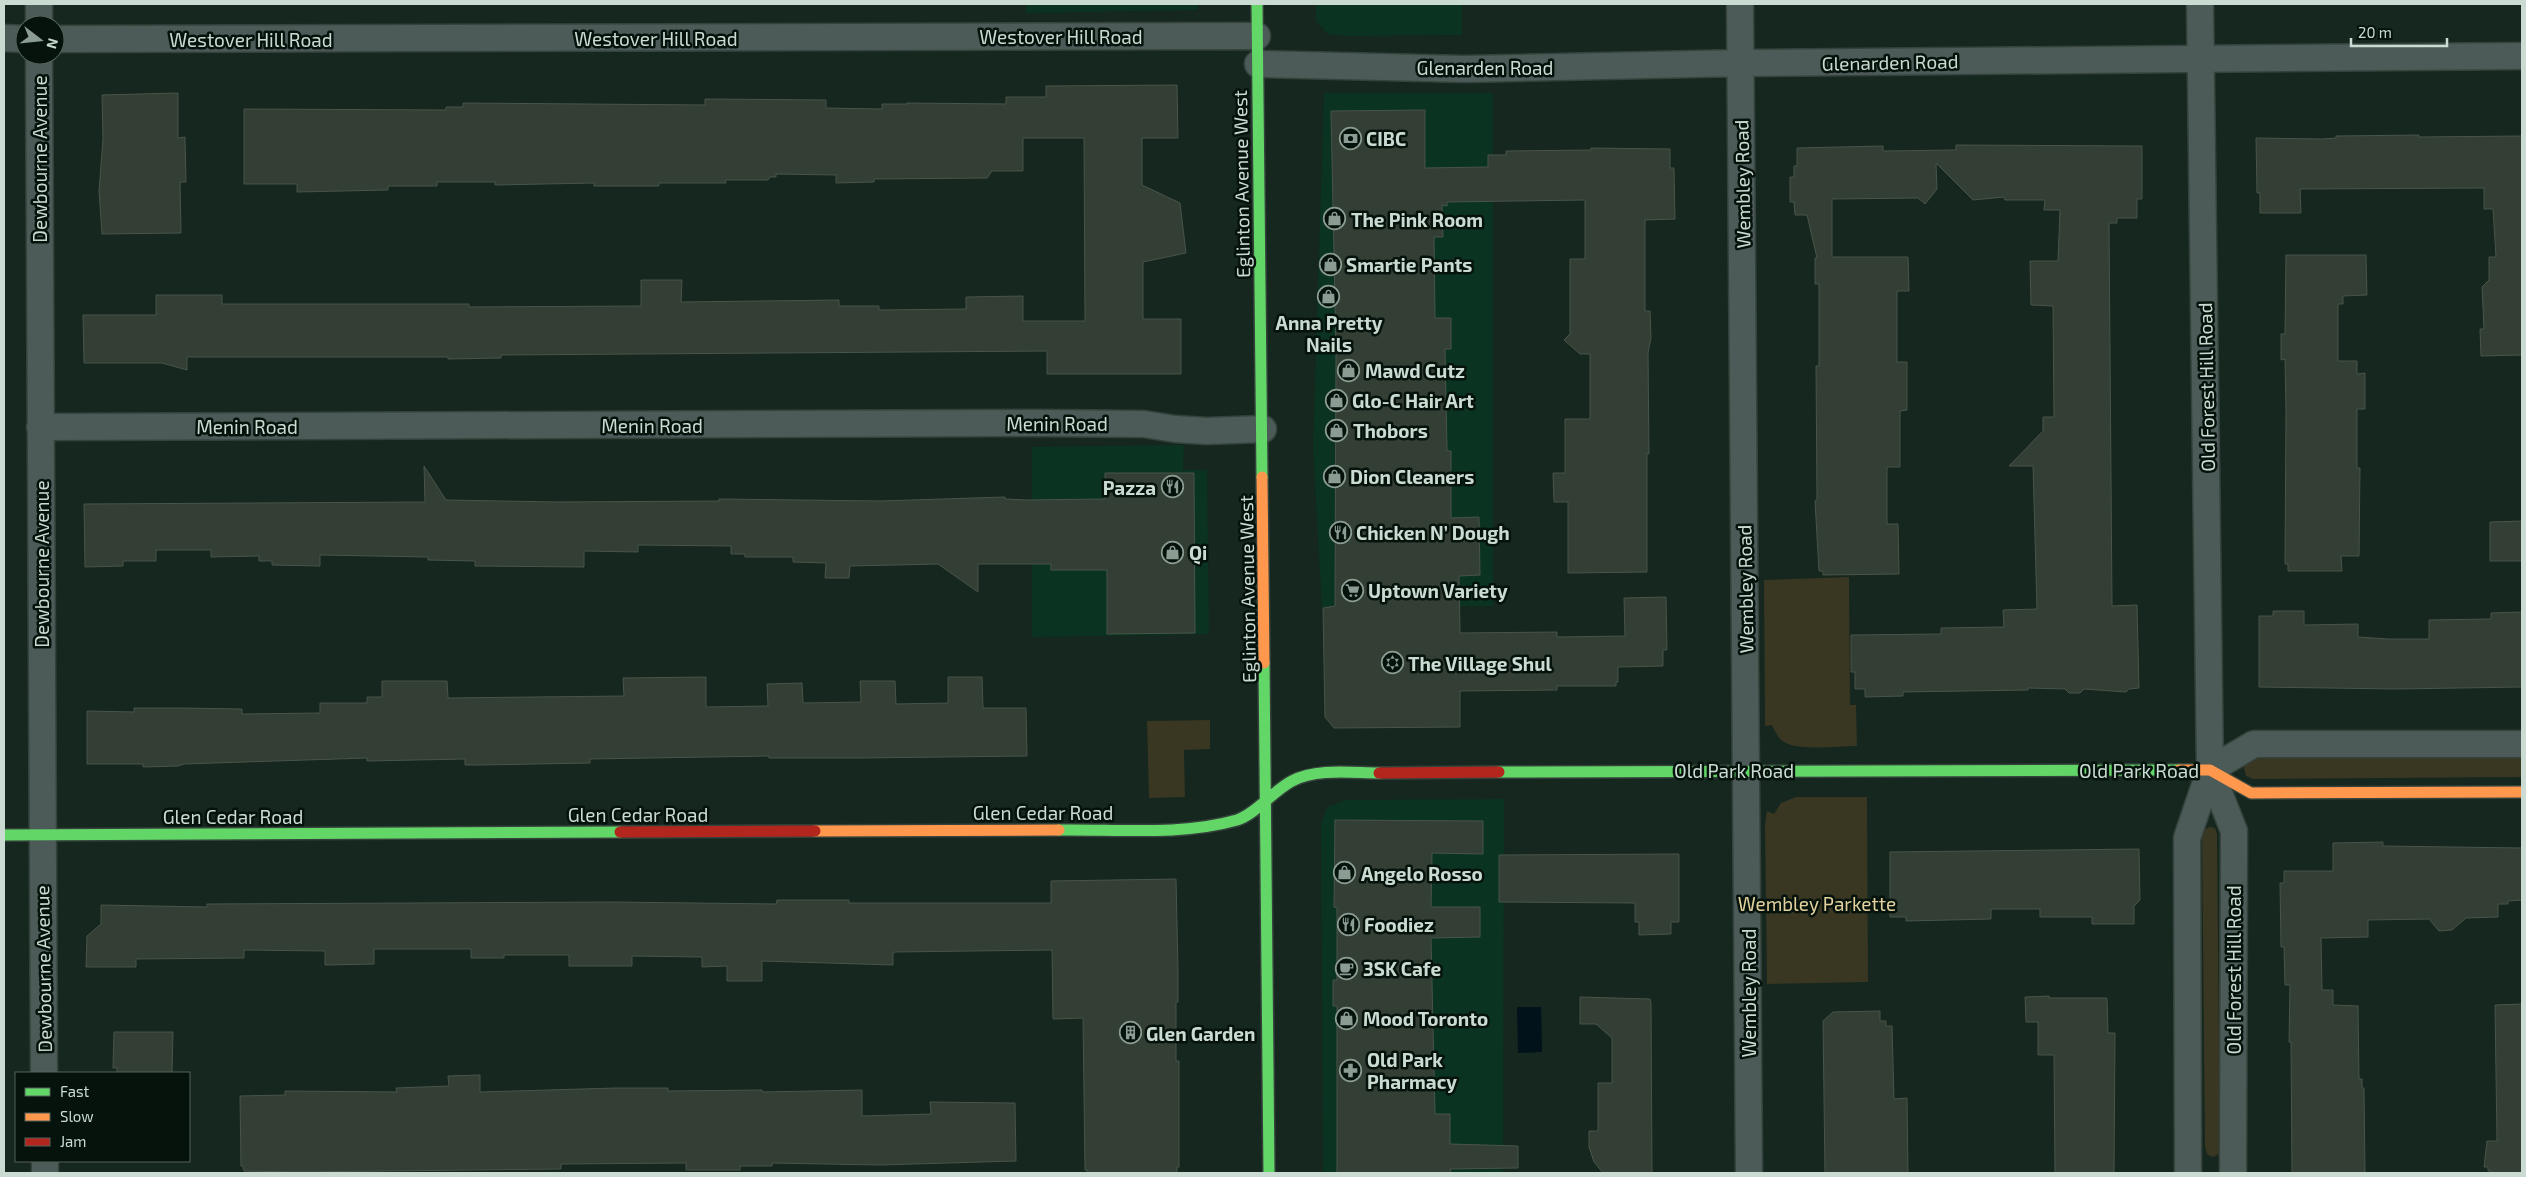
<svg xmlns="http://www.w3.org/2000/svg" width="2526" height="1177" viewBox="0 0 2526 1177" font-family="'Exo 2',sans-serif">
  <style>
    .built { fill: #0b3322 }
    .green { fill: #393622 }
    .water { fill: #02121b }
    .building { fill: #333e34; stroke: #49544a }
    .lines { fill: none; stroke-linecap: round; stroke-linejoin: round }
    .street-casing { stroke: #34423b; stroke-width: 29 }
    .fast-casing { stroke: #34423b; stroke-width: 14 }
    .slow-casing { stroke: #34423b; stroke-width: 14 }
    .jam-casing { stroke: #34423b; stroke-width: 14 }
    .street { stroke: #4c5a58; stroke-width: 26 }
    .fast { stroke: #63d668; stroke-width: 11 }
    .slow { stroke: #ff974d; stroke-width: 11 }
    .jam { stroke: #b3261e; stroke-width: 11 }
    .labels { text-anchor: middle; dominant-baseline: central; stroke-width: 5; stroke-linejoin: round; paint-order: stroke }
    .street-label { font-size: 19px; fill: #cadcd1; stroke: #06130d }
    .poi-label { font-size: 19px; font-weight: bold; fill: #cadcd1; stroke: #06130d; text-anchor: start }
    .park-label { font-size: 19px; fill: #e2d19d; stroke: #06130d }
  </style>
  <rect width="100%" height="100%" fill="#15271e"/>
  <!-- built -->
  <path class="built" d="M 1026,4 L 1198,4 L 1198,10 L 1026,13 Z
    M 1316,4 L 1462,4 L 1462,35 L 1344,36 L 1328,34 L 1316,21 Z
    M 1324,93 L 1493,93 L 1493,606 L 1322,607 L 1313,449 Z
    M 1184,445 L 1183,470 L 1207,470 L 1209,634 L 1032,637 L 1032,447 Z
    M 1504,799 L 1503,1173 L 1323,1173 L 1321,825 L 1327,807 L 1347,800 Z"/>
  <!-- green -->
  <path class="green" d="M 1849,577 L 1850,705 L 1856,705 L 1857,746 C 1840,746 1801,751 1786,743 C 1779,740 1775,732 1772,725 L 1765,726 L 1764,580 Z
    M 1210,720 L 1210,749 L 1184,750 L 1185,797 L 1149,798 L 1147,721 Z
    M 2522,755 L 2522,777 L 2253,779 L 2246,776 L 2244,768 L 2246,761 L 2253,757 Z
    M 1796,797 L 1867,797 L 1868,982 L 1767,984 L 1765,825 L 1767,811 L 1774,814 L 1781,803 Z
    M 2210,827 L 2215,828 L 2217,834 L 2220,1147 L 2219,1154 L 2213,1157 L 2207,1154 L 2205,1147 L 2202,834 L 2205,829 Z"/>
  <!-- water -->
  <path class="water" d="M 1517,1007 L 1541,1007 L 1542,1052 L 1518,1053 Z"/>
  <!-- building -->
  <path class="building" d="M 1177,85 L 1178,138 L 1142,138 L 1142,185 L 1180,203 L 1186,253 L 1143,262 L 1143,319 L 1181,319 L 1181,374 L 1047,374 L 1047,351 L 501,355 L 501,358 L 448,359 L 448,357 L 187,357 L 187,370 L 162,363 L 84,363 L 83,315 L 156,315 L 156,295 L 222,295 L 222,304 L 469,304 L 469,307 L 641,306 L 641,280 L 682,280 L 681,302 L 839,300 L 839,306 L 879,306 L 879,310 L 966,309 L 966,297 L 1023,296 L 1023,321 L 1085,321 L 1084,138 L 1023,138 L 1023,171 L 992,171 L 987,178 L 874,179 L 874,182 L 836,183 L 836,175 L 776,174 L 776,177 L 770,177 L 768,180 L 725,180 L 726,183 L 659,183 L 659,186 L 594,186 L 594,183 L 495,185 L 495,182 L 437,182 L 437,186 L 388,186 L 388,190 L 297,192 L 297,184 L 244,184 L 244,109 L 446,110 L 446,107 L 463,107 L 463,103 L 705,105 L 705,99 L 826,100 L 826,108 L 882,109 L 882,104 L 907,104 L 907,103 L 1006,104 L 1006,97 L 1046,97 L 1046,86 Z
    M 178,93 L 178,138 L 185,137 L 186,182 L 180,182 L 181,233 L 102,234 L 99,191 L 103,139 L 102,95 Z
    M 1425,110 L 1425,168 L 1488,167 L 1488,155 L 1506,155 L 1506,151 L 1591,150 L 1591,148 L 1670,149 L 1670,168 L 1674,168 L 1675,219 L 1645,220 L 1645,311 L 1650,311 L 1651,338 L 1648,353 L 1649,454 L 1647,453 L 1647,572 L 1568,573 L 1568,502 L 1554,502 L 1553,473 L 1565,473 L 1565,419 L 1590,419 L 1590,354 L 1580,354 L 1564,340 L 1570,334 L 1570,259 L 1585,259 L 1585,200 L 1447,202 L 1447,206 L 1442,205 L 1443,237 L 1434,237 L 1435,318 L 1451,318 L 1451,349 L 1445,349 L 1447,451 L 1451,451 L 1451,518 L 1479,517 L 1480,575 L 1459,576 L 1460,633 L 1557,632 L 1557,637 L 1625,636 L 1624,598 L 1666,597 L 1667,650 L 1663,650 L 1663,666 L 1618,667 L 1618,682 L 1616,682 L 1616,686 L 1557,686 L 1557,690 L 1460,691 L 1460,727 L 1334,728 L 1325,717 L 1323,608 L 1335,606 L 1336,351 L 1331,111 Z
    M 2419,135 L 2419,137 L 2522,136 L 2522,355 L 2481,356 L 2480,329 L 2484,329 L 2482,287 L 2489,280 L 2489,257 L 2496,257 L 2493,209 L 2484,209 L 2484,188 L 2300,189 L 2301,213 L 2260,213 L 2260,193 L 2257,193 L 2256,138 L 2323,139 L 2336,138 L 2336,136 Z
    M 1956,145 L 2142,146 L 2142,199 L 2137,199 L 2137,218 L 2117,218 L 2117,223 L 2109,223 L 2112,606 L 2137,605 L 2139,688 L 2129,689 L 2126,692 L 2084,689 L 2080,693 L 2069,693 L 2065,689 L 2028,688 L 2028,690 L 1903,692 L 1903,696 L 1865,697 L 1865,689 L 1855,689 L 1855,672 L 1851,672 L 1851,635 L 1941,634 L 1941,628 L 2004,627 L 2003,610 L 2037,609 L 2033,466 L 2009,466 L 2043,431 L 2043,417 L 2054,417 L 2053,306 L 2031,305 L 2030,261 L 2058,261 L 2060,210 L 2044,210 L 2045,200 L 2005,200 L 2004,197 L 1973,200 L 1936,163 L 1937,189 L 1925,204 L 1918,198 L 1832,199 L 1832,257 L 1908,257 L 1909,291 L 1897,291 L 1897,362 L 1907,362 L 1907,410 L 1900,411 L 1900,467 L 1887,467 L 1887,524 L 1898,524 L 1899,574 L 1823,575 L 1823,571 L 1819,571 L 1815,501 L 1817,499 L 1816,366 L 1819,366 L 1819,284 L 1815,284 L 1815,258 L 1817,258 L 1807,215 L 1795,215 L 1794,202 L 1790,202 L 1790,177 L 1794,177 L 1794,166 L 1797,166 L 1797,148 L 1883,146 L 1883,151 L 1956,150 Z
    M 2286,255 L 2366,255 L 2367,295 L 2343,296 L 2343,304 L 2338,304 L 2338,361 L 2357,361 L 2357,374 L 2365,373 L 2365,409 L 2357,409 L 2357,468 L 2360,468 L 2359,556 L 2341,556 L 2342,571 L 2288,571 L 2288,564 L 2285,564 L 2286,411 L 2285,359 L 2281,360 L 2281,334 L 2285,334 Z
    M 424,466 L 446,500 L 557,502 L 719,501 L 719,499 L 880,501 L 1005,497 L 1005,499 L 1027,500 L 1105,499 L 1105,473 L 1194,473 L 1195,633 L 1107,634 L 1107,570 L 1051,570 L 1051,564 L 978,564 L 978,592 L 938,564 L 850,566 L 849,578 L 825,578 L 826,563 L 793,562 L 793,557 L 745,557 L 745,554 L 731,554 L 731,546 L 638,545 L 638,552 L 584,551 L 584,567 L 475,566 L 475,561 L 428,560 L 428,557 L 320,555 L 320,566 L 272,565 L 272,561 L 259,561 L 259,556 L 211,557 L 211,550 L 156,550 L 156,561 L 123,561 L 123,566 L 85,567 L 84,504 L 425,502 Z
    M 2522,521 L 2522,561 L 2490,561 L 2490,522 Z
    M 2273,611 L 2304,611 L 2304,625 L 2358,624 L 2358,637 L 2388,639 L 2429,639 L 2429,620 L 2491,619 L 2491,613 L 2522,612 L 2522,687 L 2396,689 L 2259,687 L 2259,616 L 2273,616 Z
    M 706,677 L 706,707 L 768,706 L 767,684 L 802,683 L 803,703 L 861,702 L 860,681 L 895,681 L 896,704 L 948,703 L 948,677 L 982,677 L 983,708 L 1026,708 L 1027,756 L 861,758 L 769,758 L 769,756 L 590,759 L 590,763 L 481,765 L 465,765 L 465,759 L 367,761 L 367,758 L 184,764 L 178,766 L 143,767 L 143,764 L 87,764 L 87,711 L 134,712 L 134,708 L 184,708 L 242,709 L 242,714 L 320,713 L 320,703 L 367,703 L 367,697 L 382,697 L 382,681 L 447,681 L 448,698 L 624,696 L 623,678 Z
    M 1335,820 L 1483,821 L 1483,854 L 1432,853 L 1431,907 L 1480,907 L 1480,937 L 1431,938 L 1435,1114 L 1450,1114 L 1450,1144 L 1518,1146 L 1518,1168 L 1450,1169 L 1451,1173 L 1337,1173 L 1337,1006 L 1333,1006 L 1333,980 L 1337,980 L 1337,908 L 1334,907 Z
    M 2383,842 L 2383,846 L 2522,848 L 2522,900 L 2508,901 L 2508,904 L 2498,904 L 2498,917 L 2466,918 L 2452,930 L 2439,931 L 2429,919 L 2368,920 L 2368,937 L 2321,938 L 2322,990 L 2333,990 L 2333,1005 L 2358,1006 L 2359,1079 L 2362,1079 L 2362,1088 L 2364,1088 L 2365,1173 L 2292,1173 L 2291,1042 L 2289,1042 L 2290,985 L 2285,985 L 2284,947 L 2281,947 L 2280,883 L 2284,883 L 2284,871 L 2333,871 L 2333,843 Z
    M 2139,849 L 2140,900 L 2134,906 L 2134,924 L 2092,924 L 2092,917 L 2040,917 L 2040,909 L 1991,909 L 1991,919 L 1906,921 L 1906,917 L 1890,917 L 1890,852 Z
    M 1679,854 L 1679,922 L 1671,922 L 1671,934 L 1639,935 L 1639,922 L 1635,922 L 1635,903 L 1499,902 L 1499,855 Z
    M 1176,879 L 1178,969 L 1178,1002 L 1176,1002 L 1176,1061 L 1179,1061 L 1179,1167 L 1177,1167 L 1177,1173 L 1087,1173 L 1087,1170 L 1085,1170 L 1083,1018 L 1053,1019 L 1052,950 L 895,952 L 893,953 L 893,965 L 762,961 L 762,981 L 727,981 L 727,966 L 702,967 L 702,957 L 632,956 L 632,966 L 569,966 L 569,955 L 504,955 L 504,958 L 471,958 L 471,949 L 374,949 L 374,964 L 325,965 L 325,951 L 244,950 L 244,958 L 136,959 L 136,967 L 86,967 L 87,936 L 101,924 L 101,905 L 207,907 L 207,904 L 614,902 L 776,904 L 777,900 L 849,900 L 849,903 L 1051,903 L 1051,881 Z
    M 2049,996 L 2049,998 L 2107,998 L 2108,1033 L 2115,1033 L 2114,1173 L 2055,1173 L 2054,1055 L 2038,1055 L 2038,1022 L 2026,1022 L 2025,997 Z
    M 1580,997 L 1650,999 L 1651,1003 L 1652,1173 L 1603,1173 L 1594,1162 L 1589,1147 L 1589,1131 L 1598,1131 L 1598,1083 L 1612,1083 L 1612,1038 L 1596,1024 L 1580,1024 Z
    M 2522,1004 L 2522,1173 L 2492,1173 L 2492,1171 L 2488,1171 L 2488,1167 L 2484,1167 L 2487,1141 L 2497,1141 L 2495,1005 Z
    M 1880,1011 L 1880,1021 L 1886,1021 L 1886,1026 L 1892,1026 L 1894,1099 L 1907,1098 L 1908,1173 L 1825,1173 L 1823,1021 L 1833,1012 Z
    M 114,1032 L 173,1032 L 172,1073 L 117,1073 L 117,1068 L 113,1068 Z
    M 480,1075 L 480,1092 L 616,1088 L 668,1088 L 668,1091 L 762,1090 L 763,1092 L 862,1090 L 862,1116 L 931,1114 L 930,1102 L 1015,1103 L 1016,1161 L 880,1165 L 772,1163 L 772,1166 L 740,1166 L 740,1170 L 686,1170 L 686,1163 L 561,1164 L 561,1169 L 297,1172 L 244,1171 L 243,1166 L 241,1166 L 240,1096 L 285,1095 L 285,1091 L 397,1092 L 396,1088 L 449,1086 L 448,1076 Z"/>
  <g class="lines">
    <defs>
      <path id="street" d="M 39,4 L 39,25
        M 1740,4 L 1749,1173
        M 4,38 L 25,39
        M 55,39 L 1257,36
        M 39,55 L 44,1073
        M 1258,64 L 1465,69 L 1741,63 L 2522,56
        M 40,427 L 1042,423 L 1144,424 L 1175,429 L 1207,431 L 1263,429
        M 2210,770 L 2234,831 L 2233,1173
        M 2210,770 L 2254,744 L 2522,744
        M 45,1161 L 45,1173
        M 2188,1173 L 2187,838 L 2210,770 L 2200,4"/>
      <path id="fast" d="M 1257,4 L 1262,477
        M 1264,663 L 1269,1173
        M 1499,772 L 2179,770
        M 1059,830 C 1117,829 1181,836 1237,820 C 1256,814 1274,790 1292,781 C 1317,768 1352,773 1379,773
        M 4,835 L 620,832"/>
      <path id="slow" d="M 1262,477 L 1264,663
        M 2179,770 L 2210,770 L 2251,793 L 2522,792
        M 815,831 L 1059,830"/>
      <path id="jam" d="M 1379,773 L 1499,772
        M 620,832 L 815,831"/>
    </defs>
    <!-- street casing -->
    <use href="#street" class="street-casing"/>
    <!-- fast casing -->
    <use href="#fast" class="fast-casing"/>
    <!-- slow casing -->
    <use href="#slow" class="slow-casing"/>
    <!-- jam casing -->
    <use href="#jam" class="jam-casing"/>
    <!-- street -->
    <use href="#street" class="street"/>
    <!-- fast -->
    <use href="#fast" class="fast"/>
    <!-- slow -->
    <use href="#slow" class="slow"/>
    <!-- jam -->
    <use href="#jam" class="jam"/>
  </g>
  <!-- icons -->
  <defs>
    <symbol id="bank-ring" viewBox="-11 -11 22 22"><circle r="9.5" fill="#06130d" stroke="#8b9d92" stroke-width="1.5"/><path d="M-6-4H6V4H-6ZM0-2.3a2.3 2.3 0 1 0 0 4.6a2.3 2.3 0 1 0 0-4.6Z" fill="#8b9d92"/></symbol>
    <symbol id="shop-ring" viewBox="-11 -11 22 22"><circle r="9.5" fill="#06130d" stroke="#8b9d92" stroke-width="1.5"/><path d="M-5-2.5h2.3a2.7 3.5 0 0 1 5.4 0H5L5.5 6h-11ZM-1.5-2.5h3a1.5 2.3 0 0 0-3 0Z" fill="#8b9d92"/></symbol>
    <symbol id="restaurant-ring" viewBox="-11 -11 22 22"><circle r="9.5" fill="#06130d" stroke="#8b9d92" stroke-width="1.5"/><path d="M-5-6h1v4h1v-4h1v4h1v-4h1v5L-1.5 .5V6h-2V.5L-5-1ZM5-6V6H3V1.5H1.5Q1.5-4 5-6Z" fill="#8b9d92"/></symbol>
    <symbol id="supermarket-ring" viewBox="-11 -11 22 22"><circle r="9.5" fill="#06130d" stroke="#8b9d92" stroke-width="1.5"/><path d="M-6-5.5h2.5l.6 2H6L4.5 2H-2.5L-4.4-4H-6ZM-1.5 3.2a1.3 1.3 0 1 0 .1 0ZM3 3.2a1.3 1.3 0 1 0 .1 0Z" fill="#8b9d92"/></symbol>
    <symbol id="synagogue-ring" viewBox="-11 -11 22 22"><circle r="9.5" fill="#06130d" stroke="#8b9d92" stroke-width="1.5"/><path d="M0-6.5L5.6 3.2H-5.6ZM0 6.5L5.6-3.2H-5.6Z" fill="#8b9d92"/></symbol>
    <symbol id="cafe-ring" viewBox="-11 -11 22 22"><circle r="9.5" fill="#06130d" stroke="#8b9d92" stroke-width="1.5"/><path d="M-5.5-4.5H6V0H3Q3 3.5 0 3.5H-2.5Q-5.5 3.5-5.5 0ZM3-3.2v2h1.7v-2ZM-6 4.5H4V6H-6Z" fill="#8b9d92"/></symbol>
    <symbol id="building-ring" viewBox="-11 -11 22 22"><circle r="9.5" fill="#06130d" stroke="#8b9d92" stroke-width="1.5"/><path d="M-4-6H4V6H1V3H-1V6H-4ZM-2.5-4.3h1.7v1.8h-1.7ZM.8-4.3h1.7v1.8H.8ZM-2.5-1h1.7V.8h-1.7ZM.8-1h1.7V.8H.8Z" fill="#8b9d92"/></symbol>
    <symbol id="pharmacy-ring" viewBox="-11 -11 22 22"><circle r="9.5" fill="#06130d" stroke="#8b9d92" stroke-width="1.5"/><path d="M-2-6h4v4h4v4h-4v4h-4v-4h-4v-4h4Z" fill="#8b9d92"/></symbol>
  </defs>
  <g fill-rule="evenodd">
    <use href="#bank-ring" x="1338" y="126" width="25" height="25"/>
    <use href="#shop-ring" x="1322" y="206" width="25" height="25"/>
    <use href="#shop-ring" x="1318" y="252" width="25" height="25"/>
    <use href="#shop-ring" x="1316" y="284" width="25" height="25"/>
    <use href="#shop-ring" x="1336" y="358" width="25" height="25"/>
    <use href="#shop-ring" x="1324" y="388" width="25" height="25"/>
    <use href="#shop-ring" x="1324" y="418" width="25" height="25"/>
    <use href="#shop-ring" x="1322" y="464" width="25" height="25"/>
    <use href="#restaurant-ring" x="1160" y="474" width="25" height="25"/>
    <use href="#restaurant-ring" x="1328" y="520" width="25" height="25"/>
    <use href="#shop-ring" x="1160" y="540" width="25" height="25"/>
    <use href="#supermarket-ring" x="1340" y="578" width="25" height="25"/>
    <use href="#synagogue-ring" x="1380" y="650" width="25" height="25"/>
    <use href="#shop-ring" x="1332" y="860" width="25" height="25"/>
    <use href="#restaurant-ring" x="1336" y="912" width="25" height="25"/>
    <use href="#cafe-ring" x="1334" y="956" width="25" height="25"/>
    <use href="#shop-ring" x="1334" y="1006" width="25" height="25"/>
    <use href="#building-ring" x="1118" y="1020" width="25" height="25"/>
    <use href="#pharmacy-ring" x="1338" y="1058" width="25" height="25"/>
  </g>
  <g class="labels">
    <!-- street labels -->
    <g class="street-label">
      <text x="1061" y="36">Westover Hill Road</text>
      <text x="656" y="38">Westover Hill Road</text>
      <text x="251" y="39">Westover Hill Road</text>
      <text transform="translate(1890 62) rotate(-1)">Glenarden Road</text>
      <text x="1485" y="67">Glenarden Road</text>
      <text transform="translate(39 159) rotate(-90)">Dewbourne Avenue</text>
      <text transform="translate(1241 184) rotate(-91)">Eglinton Avenue West</text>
      <text transform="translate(1742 184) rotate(-91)">Wembley Road</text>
      <text transform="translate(2206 387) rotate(-91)">Old Forest Hill Road</text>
      <text x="1057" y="423">Menin Road</text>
      <text x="652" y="425">Menin Road</text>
      <text x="247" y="426">Menin Road</text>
      <text transform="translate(41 564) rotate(-90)">Dewbourne Avenue</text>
      <text transform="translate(1247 589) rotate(-91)">Eglinton Avenue West</text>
      <text transform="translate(1745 589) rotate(-91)">Wembley Road</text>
      <text x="1734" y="770">Old Park Road</text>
      <text x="2139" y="770">Old Park Road</text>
      <text x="1043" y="812">Glen Cedar Road</text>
      <text x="638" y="814">Glen Cedar Road</text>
      <text x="233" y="816">Glen Cedar Road</text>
      <text transform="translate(43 969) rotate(-91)">Dewbourne Avenue</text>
      <text transform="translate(2233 970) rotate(-90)">Old Forest Hill Road</text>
      <text transform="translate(1748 993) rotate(-90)">Wembley Road</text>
    </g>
    <!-- poi labels -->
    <g class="poi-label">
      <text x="1366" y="138">CIBC</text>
      <text x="1351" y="219">The Pink Room</text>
      <text x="1346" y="264">Smartie Pants</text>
      <text x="1329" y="322" text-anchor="middle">Anna Pretty<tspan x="1329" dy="22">Nails</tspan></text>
      <text x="1365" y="370">Mawd Cutz</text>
      <text x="1352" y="400">Glo-C Hair Art</text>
      <text x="1353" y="430">Thobors</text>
      <text x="1350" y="476">Dion Cleaners</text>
      <text x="1156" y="487" text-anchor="end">Pazza</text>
      <text x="1356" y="532">Chicken N’ Dough</text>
      <text x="1189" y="552">Qi</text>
      <text x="1368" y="590">Uptown Variety</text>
      <text x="1408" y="663">The Village Shul</text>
      <text x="1361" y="873">Angelo Rosso</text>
      <text x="1364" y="924">Foodiez</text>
      <text x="1363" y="968">3SK Cafe</text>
      <text x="1363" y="1018">Mood Toronto</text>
      <text x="1146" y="1033">Glen Garden</text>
      <text x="1367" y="1059">Old Park<tspan x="1367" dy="22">Pharmacy</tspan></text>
    </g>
    <!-- park labels -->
    <g class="park-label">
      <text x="1817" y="903">Wembley Parkette</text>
    </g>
  </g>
  <!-- border -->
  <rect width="2526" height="1177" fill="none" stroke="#cadcd1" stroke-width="10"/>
  <!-- legend -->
  <rect x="15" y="1072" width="175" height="90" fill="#06130d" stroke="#54635b"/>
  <rect x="25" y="1088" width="25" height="8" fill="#63d668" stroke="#54635b"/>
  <text x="60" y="1097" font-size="15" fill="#cadcd1">Fast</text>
  <rect x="25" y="1113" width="25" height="8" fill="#ff974d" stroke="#54635b"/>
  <text x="60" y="1122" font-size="15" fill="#cadcd1">Slow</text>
  <rect x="25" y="1138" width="25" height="8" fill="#b3261e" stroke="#54635b"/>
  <text x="60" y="1147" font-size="15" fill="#cadcd1">Jam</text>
  <!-- north arrow -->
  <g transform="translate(40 40) rotate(106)"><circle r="24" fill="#06130d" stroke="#54635b"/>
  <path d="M0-4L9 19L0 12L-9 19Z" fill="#8b9d92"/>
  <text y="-8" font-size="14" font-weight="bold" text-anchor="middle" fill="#cadcd1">N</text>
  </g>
  <!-- scale -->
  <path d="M2351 38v8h96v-8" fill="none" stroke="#cadcd1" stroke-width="2.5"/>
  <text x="2358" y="38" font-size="15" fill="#cadcd1" stroke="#06130d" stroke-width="4" paint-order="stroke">20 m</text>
</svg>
